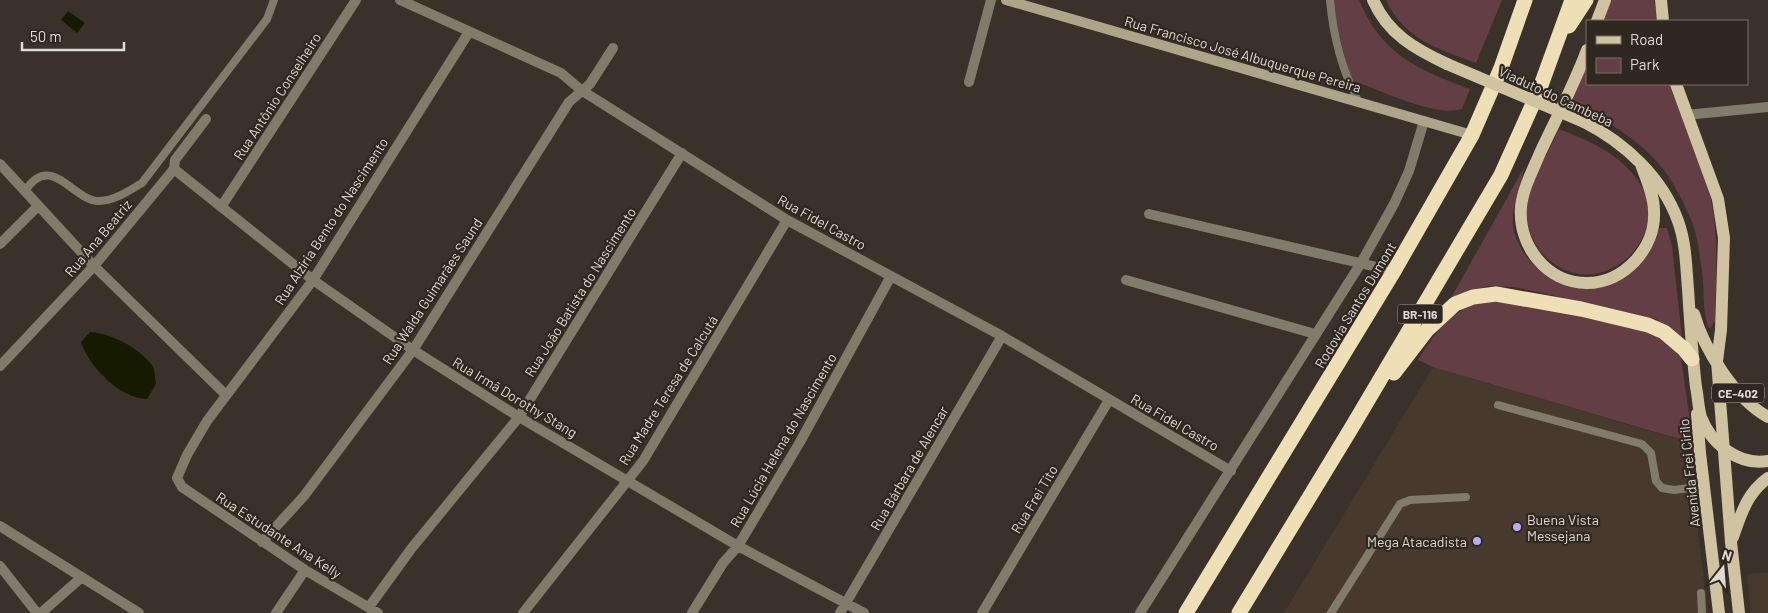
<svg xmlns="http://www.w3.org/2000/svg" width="1768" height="613" viewBox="0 0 1768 613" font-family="Barlow,sans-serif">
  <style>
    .built { fill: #47392d }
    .green { fill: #633e45 }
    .water { fill: #161a01 }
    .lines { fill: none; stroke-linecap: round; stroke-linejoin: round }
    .lane { stroke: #817b6b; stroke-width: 8 }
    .street { stroke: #817b6b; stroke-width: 10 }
    .secondary { stroke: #ada489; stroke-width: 10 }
    .primary { stroke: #cfc3a1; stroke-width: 12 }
    .highway { stroke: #eedfb6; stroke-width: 15 }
    .primary-bridge { stroke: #cfc3a1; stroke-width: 12 }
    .poi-dot { fill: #b3adf9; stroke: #302820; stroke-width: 2 }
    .labels { text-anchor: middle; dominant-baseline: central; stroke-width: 4.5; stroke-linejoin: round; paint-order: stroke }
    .shield { fill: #302820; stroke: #aaa59f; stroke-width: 1 }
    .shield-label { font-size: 12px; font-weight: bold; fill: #dfdad5 }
    .street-label { font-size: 14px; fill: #dfdad5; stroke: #302820 }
    .poi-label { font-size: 14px; fill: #dfdad5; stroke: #302820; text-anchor: start }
  </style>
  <rect width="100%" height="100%" fill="#3a322a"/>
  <!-- built -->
  <path class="built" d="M 1433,367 L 1687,442 L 1708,613 L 1284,613 Z
    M 1768,572 L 1768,613 L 1751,613 L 1747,574 Z"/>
  <!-- green -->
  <path class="green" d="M 1333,0 L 1359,0 C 1381,54 1418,70 1470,89 L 1462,109 C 1436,118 1378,89 1351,80 L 1336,24 Z
    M 1386,0 L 1502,0 L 1476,63 C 1437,48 1405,40 1386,0 Z
    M 1609,0 L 1654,0 L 1658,21 L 1602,21 Z
    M 1587,60 L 1587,84 L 1673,84 L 1711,199 C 1719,239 1716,280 1715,321 L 1710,328 L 1708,327 C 1703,312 1704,296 1703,281 C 1701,264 1699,245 1694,228 C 1692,220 1687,212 1684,204 C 1660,151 1620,126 1569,104 Z
    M 1559,129 C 1586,140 1613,150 1633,174 C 1684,234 1596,312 1543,254 C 1532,242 1526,226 1527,210 C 1528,185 1549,152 1559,129 Z
    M 1525,166 C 1521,182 1511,209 1513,226 C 1514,236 1521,249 1527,257 C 1568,311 1642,292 1659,228 L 1667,228 L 1672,246 L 1682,338 L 1656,319 L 1515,287 L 1487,286 L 1451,298 Z
    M 1483,300 L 1508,300 L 1650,331 L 1671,345 L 1681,358 L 1693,443 L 1433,367 L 1418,360 C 1437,330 1449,313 1483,300 Z"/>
  <!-- water -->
  <path class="water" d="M 68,11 L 85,23 L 77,33 L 61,20 Z
    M 90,332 C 111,333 139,348 152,365 C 155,370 155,379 156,384 L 147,399 C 120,399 88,365 81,342 Z"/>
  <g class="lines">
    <!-- lane -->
    <path class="lane" d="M 1330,0 C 1333,35 1342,70 1358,101
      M 25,191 C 51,151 73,201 99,201 C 114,201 129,191 142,183 L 267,19 L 274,0
      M 1498,405 L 1642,444 L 1651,453 L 1656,481 L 1662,488 L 1674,490 L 1704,486
      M 1701,593 L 1702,613
      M 1331,613 L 1400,504 L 1410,500 L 1466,497"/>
    <!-- street -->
    <path class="street" d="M 400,0 L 561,73 L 581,90 L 787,220 L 1002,336 L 1231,471
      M 969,82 L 991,0
      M 1686,115 L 1768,107
      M 0,164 L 94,266 L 226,395
      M 174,169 L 313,280 L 413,350 L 519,417 L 738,546 L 864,613
      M 221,207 L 356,0
      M 1149,214 L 1394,271
      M 0,244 L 38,206
      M 1126,280 L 1315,334
      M 0,366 L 94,266 L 174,169 L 175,160 L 206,119
      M 0,526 L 139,613
      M 262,542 L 304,496 L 413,350 L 569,102 L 590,84 L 613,48
      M 0,566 L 37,613
      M 369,607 L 411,549 L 519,417 L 682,153
      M 41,613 L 82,577
      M 276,613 L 305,570
      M 378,613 L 305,570 L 182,487 L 177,478 L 187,455 L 207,421 L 313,280 L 469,32
      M 523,613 L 643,461 L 787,220
      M 692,613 L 723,563 L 738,546 L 800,442 L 891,276
      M 840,613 L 1002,336
      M 982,613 L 1109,400
      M 1140,613 L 1361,263 L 1394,204 L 1409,171 L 1424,121"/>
    <!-- secondary -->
    <path class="secondary" d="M 1006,0 L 1472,135"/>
    <!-- primary -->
    <path class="primary" d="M 1373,0 C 1388,34 1415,49 1447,64
      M 1661,0 L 1663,21
      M 1597,21 L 1605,0
      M 1587,50 C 1574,85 1556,119 1540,153 C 1533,170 1523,188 1521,207 C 1518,245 1546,283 1587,283 C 1624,283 1656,248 1654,211 C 1654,195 1646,179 1641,164
      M 1676,84 L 1718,199 L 1724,238 L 1721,330 L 1717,361 L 1731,542 L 1739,613
      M 1584,122 C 1625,143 1662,177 1678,221 C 1686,243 1686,266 1688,289 C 1690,321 1692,354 1696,387 C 1698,396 1698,407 1701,417 C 1711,444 1739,466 1768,461
      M 1694,314 C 1704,349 1735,399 1768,417
      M 1697,414 L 1700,453 L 1719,613
      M 1733,537 C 1741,514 1747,493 1768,478"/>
    <!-- highway -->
    <path class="highway" d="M 1569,26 L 1586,0
      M 1394,373 L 1427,330 L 1455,304 L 1473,297 L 1496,294 L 1581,309 L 1648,325 L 1664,332 L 1684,349 L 1692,359
      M 1186,613 L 1394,271 L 1472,135 L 1501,68 L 1525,0
      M 1239,613 L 1352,427 L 1501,175 L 1540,88 L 1572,0"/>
    <!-- primary-bridge -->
    <path class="primary-bridge" d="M 1447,64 L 1584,122"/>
  </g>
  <!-- markers -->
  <g class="poi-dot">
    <circle cx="1517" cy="527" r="5"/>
    <circle cx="1477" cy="541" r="5"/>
  </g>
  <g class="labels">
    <!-- shield labels -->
    <g class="shield">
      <rect x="1397.5" y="304.5" width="45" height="19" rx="4"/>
      <rect x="1712" y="383.5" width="52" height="19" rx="4"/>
    </g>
    <g class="shield-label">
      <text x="1420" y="314">BR-116</text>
      <text x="1738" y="393">CE-402</text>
    </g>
    <!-- street labels -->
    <g class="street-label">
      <text transform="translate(1243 54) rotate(16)">Rua Francisco José Albuquerque Pereira</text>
      <text transform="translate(277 96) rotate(-57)">Rua Antônio Conselheiro</text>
      <text transform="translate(1556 96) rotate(25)">Viaduto do Cambeba</text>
      <text transform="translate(331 221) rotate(-57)">Rua Alzíria Bento do Nascimento</text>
      <text transform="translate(822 222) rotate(29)">Rua Fidel Castro</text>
      <text transform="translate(98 238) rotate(-50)">Rua Ana Beatriz</text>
      <text transform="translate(432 291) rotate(-57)">Rua Walda Guimarães Saund</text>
      <text transform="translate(580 292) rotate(-58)">Rua João Batista do Nascimento</text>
      <text transform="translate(1355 305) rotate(-59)">Rodovia Santos Dumont</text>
      <text transform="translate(668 390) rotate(-58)">Rua Madre Teresa de Calcutá</text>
      <text transform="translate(515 397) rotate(31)">Rua Irmã Dorothy Stang</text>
      <text transform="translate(1175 422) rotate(30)">Rua Fidel Castro</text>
      <text transform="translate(783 440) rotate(-60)">Rua Lúcia Helena do Nascimento</text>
      <text transform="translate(909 468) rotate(-60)">Rua Bárbara de Alencar</text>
      <text transform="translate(1689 473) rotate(-96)">Avenida Frei Cirilo</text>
      <text transform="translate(1034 499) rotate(-59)">Rua Frei Tito</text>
      <text transform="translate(279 535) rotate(33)">Rua Estudante Ana Kelly</text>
    </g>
    <!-- poi labels -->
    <g class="poi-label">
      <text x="1527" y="519">Buena Vista<tspan x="1527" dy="16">Messejana</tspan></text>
      <text x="1467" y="541" text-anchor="end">Mega Atacadista</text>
    </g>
  </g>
  <!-- legend -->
  <rect x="1586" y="20" width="162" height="65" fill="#302820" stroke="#766f68"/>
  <rect x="1596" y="36" width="25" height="8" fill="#cfc3a1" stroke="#766f68"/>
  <text x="1630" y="45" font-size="15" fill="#dfdad5">Road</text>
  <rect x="1596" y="58" width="25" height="15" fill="#633e45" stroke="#766f68"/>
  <text x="1630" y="70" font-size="15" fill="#dfdad5">Park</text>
  <!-- north arrow -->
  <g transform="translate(1723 568) rotate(17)" stroke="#302820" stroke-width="4" paint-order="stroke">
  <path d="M0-4L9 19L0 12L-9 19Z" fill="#dfdad5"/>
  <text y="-8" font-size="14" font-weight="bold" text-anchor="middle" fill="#dfdad5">N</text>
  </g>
  <!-- scale -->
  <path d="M22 42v8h102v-8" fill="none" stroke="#dfdad5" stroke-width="2.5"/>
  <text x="30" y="42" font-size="15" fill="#dfdad5" stroke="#302820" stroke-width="4" paint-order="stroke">50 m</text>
</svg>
